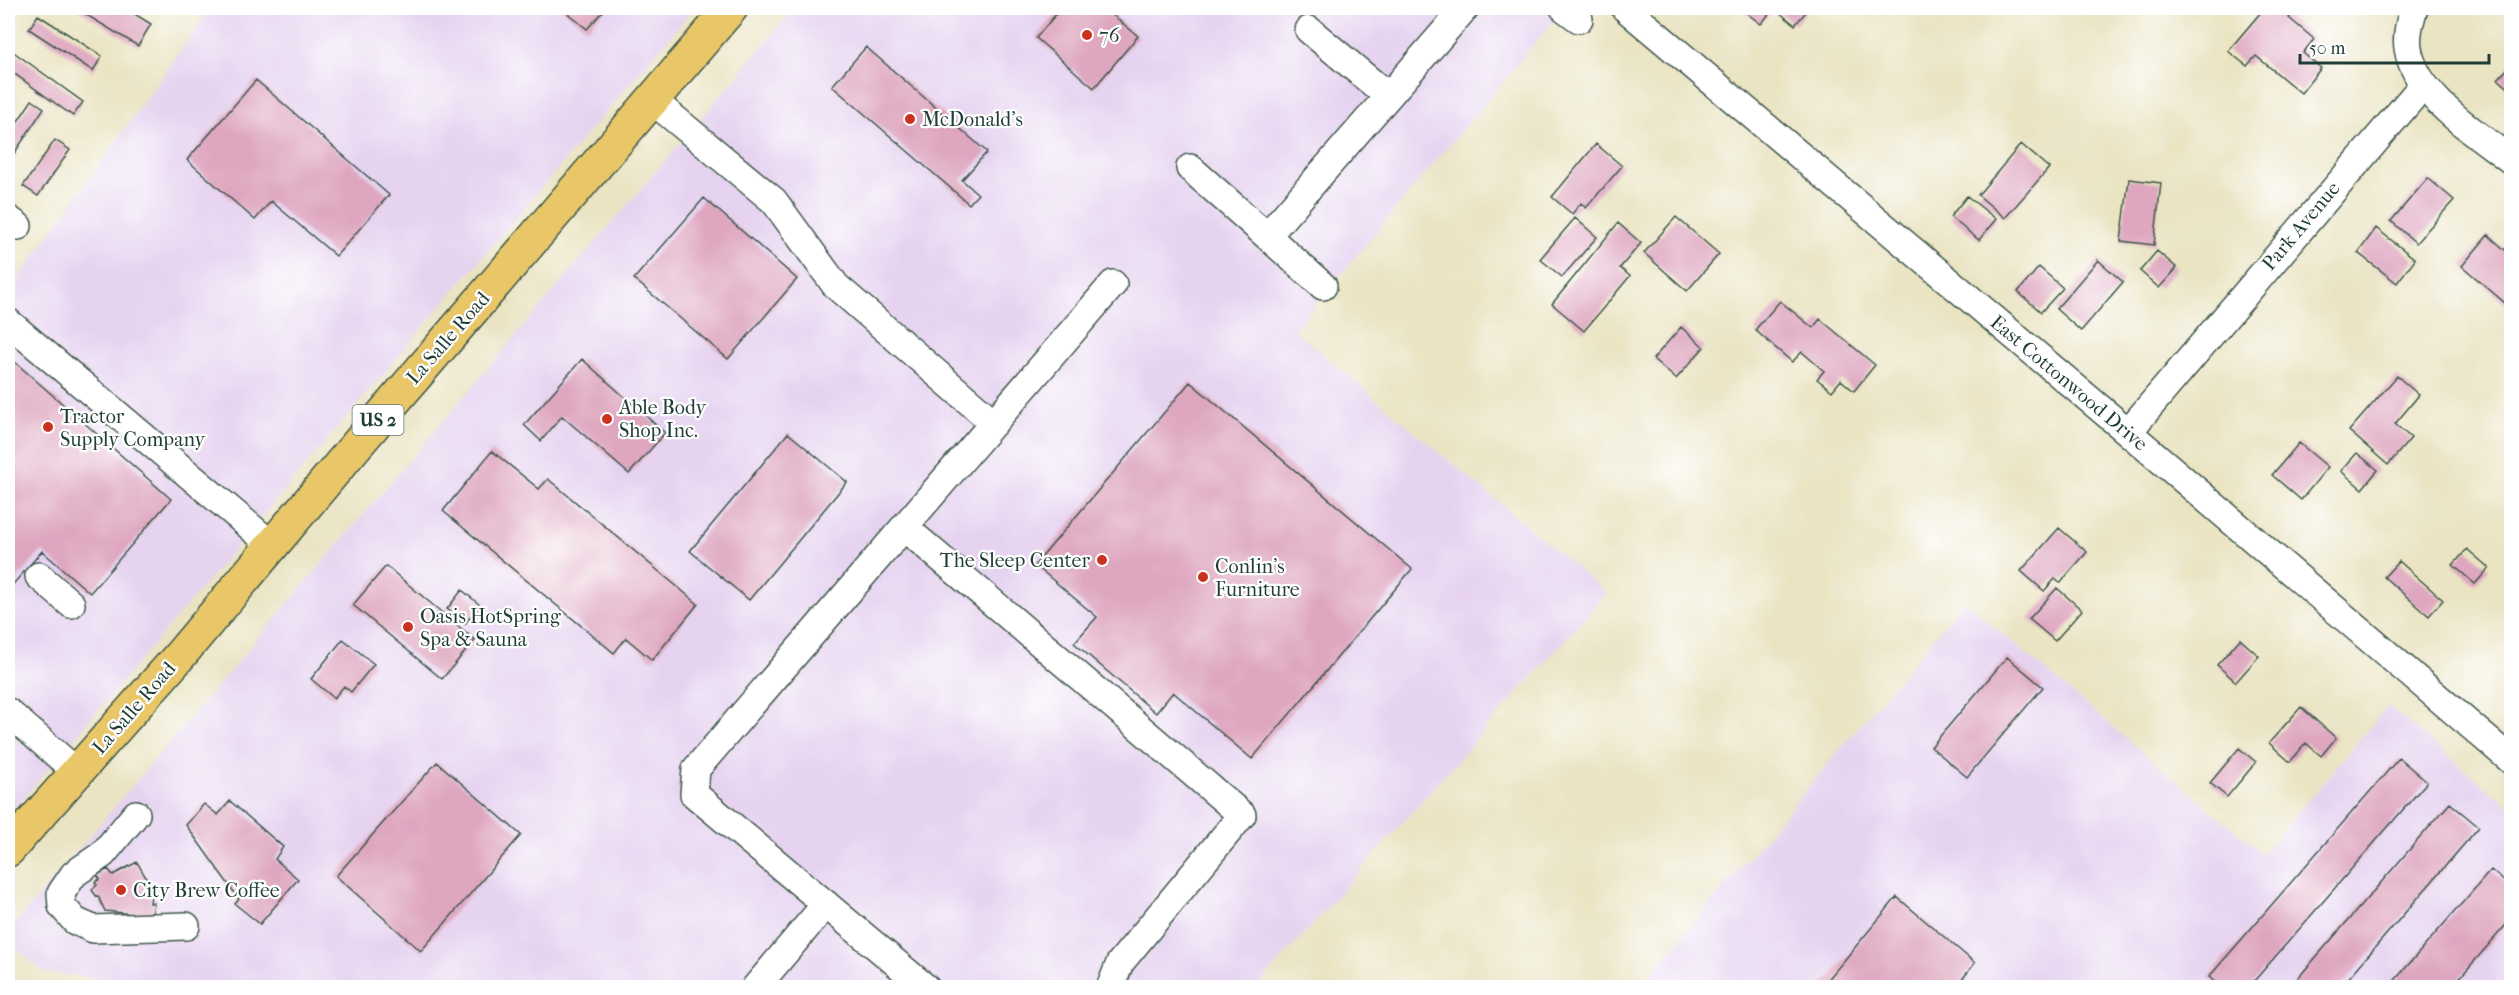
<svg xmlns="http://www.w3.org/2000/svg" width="2519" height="995" viewBox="0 0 2519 995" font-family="'IM FELL French Canon',serif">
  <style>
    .built { fill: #e6d3f0 }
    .building { fill: #dea6bf }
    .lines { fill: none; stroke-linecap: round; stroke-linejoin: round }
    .minor-casing { stroke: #3d5649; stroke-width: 30 }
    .highway-casing { stroke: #3d5649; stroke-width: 36 }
    .minor { stroke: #fff; stroke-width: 27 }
    .highway { stroke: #e9c769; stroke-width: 33 }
    .poi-dot { fill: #c8321e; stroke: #fff; stroke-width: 2 }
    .labels { text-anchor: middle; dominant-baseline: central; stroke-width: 4.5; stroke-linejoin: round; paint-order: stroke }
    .shield { fill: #fff; stroke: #627771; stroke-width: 1.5 }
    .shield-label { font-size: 18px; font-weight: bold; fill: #1f3d34 }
    .poi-label { font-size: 20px; fill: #1f3d34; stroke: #fff; text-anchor: start }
    .street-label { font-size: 20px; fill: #1f3d34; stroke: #fff }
  </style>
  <rect width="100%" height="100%" fill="#fff"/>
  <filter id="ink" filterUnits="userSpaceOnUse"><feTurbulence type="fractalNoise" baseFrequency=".0167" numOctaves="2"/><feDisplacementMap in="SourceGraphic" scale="12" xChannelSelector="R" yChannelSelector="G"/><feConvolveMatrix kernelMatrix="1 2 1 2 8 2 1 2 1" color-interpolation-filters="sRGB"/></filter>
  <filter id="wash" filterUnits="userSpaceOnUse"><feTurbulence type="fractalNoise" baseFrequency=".008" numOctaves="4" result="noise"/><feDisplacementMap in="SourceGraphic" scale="24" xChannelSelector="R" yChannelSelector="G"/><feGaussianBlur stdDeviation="1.35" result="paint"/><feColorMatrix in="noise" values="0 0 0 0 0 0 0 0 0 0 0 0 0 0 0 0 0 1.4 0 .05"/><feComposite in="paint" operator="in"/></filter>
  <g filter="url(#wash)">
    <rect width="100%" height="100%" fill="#eae4c3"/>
    <!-- built -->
    <path class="built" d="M 211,8 L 694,8 L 8,816 L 8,293 Z
      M 795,8 L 1560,8 L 1563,10 L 1294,330 L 1606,593 L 1257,987 L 187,988 L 43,972 L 8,941 L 8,932 Z
      M 1964,602 L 2263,854 L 2388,706 L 2511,808 L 2511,987 L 1639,988 Z"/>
    <g id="blocks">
      <!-- building -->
      <path class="building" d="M 75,8 L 125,8 L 151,24 L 138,46 Z
        M 561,8 L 606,8 L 587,29 Z
        M 1061,8 L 1104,8 L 1138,36 L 1094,88 L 1036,38 Z
        M 1740,8 L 1774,8 L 1761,24 Z
        M 1774,8 L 1809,8 L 1795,25 Z
        M 2256,8 L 2298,8 L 2289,18 L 2314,39 L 2303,53 L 2321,68 L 2301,93 L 2256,56 L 2247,66 L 2228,51 L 2261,12 Z
        M 38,15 L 102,56 L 93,71 L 29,29 Z
        M 866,47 L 987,152 L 962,180 L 978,194 L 969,204 L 832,86 Z
        M 8,48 L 83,102 L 73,116 L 8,69 Z
        M 2512,64 L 2512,91 L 2498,79 Z
        M 256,80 L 389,195 L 336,256 L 271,201 L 255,220 L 187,160 Z
        M 32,100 L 44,108 L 8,163 L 8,136 Z
        M 55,140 L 70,150 L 38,196 L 23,186 Z
        M 1596,144 L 1622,166 L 1586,208 L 1581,203 L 1572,214 L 1552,197 Z
        M 2021,144 L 2049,168 L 2005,218 L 1978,195 Z
        M 2428,178 L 2454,200 L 2416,243 L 2391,221 Z
        M 2129,179 L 2161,183 L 2154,245 L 2121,241 Z
        M 1967,196 L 1996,219 L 1979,240 L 1950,217 Z
        M 704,198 L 797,279 L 728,359 L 634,279 Z
        M 1676,217 L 1719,254 L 1687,291 L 1644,253 Z
        M 1575,218 L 1597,237 L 1562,277 L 1540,259 Z
        M 1618,223 L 1641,243 L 1620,268 L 1630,276 L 1584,331 L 1552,304 Z
        M 2376,228 L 2415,259 L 2397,283 L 2358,253 Z
        M 2488,235 L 2512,256 L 2512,309 L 2462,266 Z
        M 2157,251 L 2177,268 L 2159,288 L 2140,271 Z
        M 2098,260 L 2123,282 L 2081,331 L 2056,309 Z
        M 2039,267 L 2063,288 L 2041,312 L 2018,292 Z
        M 1780,301 L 1813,328 L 1820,319 L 1875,365 L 1854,391 L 1841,380 L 1832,391 L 1817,379 L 1824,371 L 1802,352 L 1792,362 L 1755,330 Z
        M 1681,327 L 1704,347 L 1676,379 L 1653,359 Z
        M 8,356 L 171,499 L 90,593 L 42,551 L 8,590 Z
        M 582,359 L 665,433 L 629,474 L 562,416 L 541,441 L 524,425 Z
        M 2397,376 L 2419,395 L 2395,424 L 2411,438 L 2388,465 L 2349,431 Z
        M 1190,382 L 1412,569 L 1252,759 L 1173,692 L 1156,713 L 1074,643 L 1097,617 L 1035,565 Z
        M 788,433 L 847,482 L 749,600 L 690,551 Z
        M 2299,443 L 2328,467 L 2301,500 L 2272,475 Z
        M 492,451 L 539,489 L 548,479 L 698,604 L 652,660 L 626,638 L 614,653 L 443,511 Z
        M 2357,453 L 2378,470 L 2362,489 L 2341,471 Z
        M 2059,528 L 2087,552 L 2060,583 L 2055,579 L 2044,591 L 2021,571 Z
        M 2467,549 L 2489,568 L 2475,584 L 2453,565 Z
        M 2399,561 L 2443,600 L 2429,616 L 2384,577 Z
        M 386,566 L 475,640 L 442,679 L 353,605 Z
        M 2057,588 L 2082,610 L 2055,641 L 2029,619 Z
        M 462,590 L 480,605 L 465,624 L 447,609 Z
        M 343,639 L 374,664 L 351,692 L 344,686 L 334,698 L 311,679 Z
        M 2240,639 L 2259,656 L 2236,682 L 2217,665 Z
        M 2007,657 L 2043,687 L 1967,777 L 1931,747 Z
        M 2301,707 L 2336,738 L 2321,756 L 2306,743 L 2290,762 L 2269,743 Z
        M 2239,748 L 2256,762 L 2227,797 L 2210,783 Z
        M 2399,758 L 2427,782 L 2248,988 L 2221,988 L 2209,977 Z
        M 437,762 L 521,835 L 421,951 L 336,876 Z
        M 230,801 L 283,847 L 275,859 L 298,879 L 260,924 L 235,904 L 239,899 L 186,825 L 204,804 L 218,815 Z
        M 2450,803 L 2479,827 L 2340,988 L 2293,988 L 2291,986 Z
        M 137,862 L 152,888 L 150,903 L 154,903 L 152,916 L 105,911 L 98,896 L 97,897 L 92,890 L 97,885 L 95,882 L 100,879 L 97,875 L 108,869 L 113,875 Z
        M 2491,870 L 2512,888 L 2512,918 L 2451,988 L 2388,988 Z
        M 1897,897 L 1975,963 L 1955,988 L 1821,988 Z"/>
    </g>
  </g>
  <g filter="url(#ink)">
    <use href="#blocks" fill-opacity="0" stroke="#3d5649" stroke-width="1.5"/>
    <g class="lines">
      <defs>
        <path id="minor" d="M 1564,8 L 1579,19
          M 1625,8 L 2128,432 L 2512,761
          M 2414,8 C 2410,21 2406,34 2408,48 C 2415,96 2476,133 2512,161
          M 1309,30 L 1388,96
          M 652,100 L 774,201 L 836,286 L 994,423
          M 1190,168 L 1267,236 L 1465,8
          M 8,219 L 18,226
          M 1267,236 L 1323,286
          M 8,322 L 273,546
          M 2128,432 L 2423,85
          M 904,527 L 1242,815 L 1120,963 L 1110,988
          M 39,576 L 71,604
          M 8,712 L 78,773
          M 136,814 L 103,854 L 74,874 L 61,893 L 62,906 L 75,921 L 93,929 L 186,926
          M 755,988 L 826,904
          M 926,988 L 694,794 L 696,769 L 1113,284"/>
        <path id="highway" d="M 8,850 L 176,660 L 354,448 L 731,8"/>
      </defs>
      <!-- minor casing -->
      <use href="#minor" class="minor-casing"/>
      <!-- highway casing -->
      <use href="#highway" class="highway-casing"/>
      <!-- minor -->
      <use href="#minor" class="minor"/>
      <!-- highway -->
      <use href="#highway" class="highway"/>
    </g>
  </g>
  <!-- markers -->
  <g class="poi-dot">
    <circle cx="1087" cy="35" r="6"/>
    <circle cx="910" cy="119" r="6"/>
    <circle cx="607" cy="419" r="6"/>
    <circle cx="48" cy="427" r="6"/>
    <circle cx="1102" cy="560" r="6"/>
    <circle cx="1203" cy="577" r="6"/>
    <circle cx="408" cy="627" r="6"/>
    <circle cx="121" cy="890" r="6"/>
  </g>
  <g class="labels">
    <!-- shield labels -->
    <rect class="shield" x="352.5" y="405" width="51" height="30" rx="4.5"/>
    <g class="shield-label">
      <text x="378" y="420">US 2</text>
    </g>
    <!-- poi labels -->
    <g class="poi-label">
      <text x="1099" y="35">76</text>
      <text x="922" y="119">McDonald's</text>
      <text x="619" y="407">Able Body<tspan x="619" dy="23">Shop Inc.</tspan></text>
      <text x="60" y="416">Tractor<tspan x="60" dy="23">Supply Company</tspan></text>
      <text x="1090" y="560" text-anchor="end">The Sleep Center</text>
      <text x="1215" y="566">Conlin's<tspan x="1215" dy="23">Furniture</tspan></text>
      <text x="420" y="616">Oasis HotSpring<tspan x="420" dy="23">Spa &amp; Sauna</tspan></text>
      <text x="133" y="890">City Brew Coffee</text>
    </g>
    <!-- street labels -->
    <g class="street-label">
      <text transform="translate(2301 226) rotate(-50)">Park Avenue</text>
      <text transform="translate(448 338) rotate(-49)">La Salle Road</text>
      <text transform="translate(2069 383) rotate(40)">East Cottonwood Drive</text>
      <text transform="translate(134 708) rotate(-49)">La Salle Road</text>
    </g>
  </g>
  <!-- margin -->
  <rect width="2519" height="995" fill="none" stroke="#fff" stroke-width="30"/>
  <!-- scale -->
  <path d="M2300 54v9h189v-9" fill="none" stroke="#1f3d34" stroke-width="3"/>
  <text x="2309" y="54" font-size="18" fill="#1f3d34" stroke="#ffffff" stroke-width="4.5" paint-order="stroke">50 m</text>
</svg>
